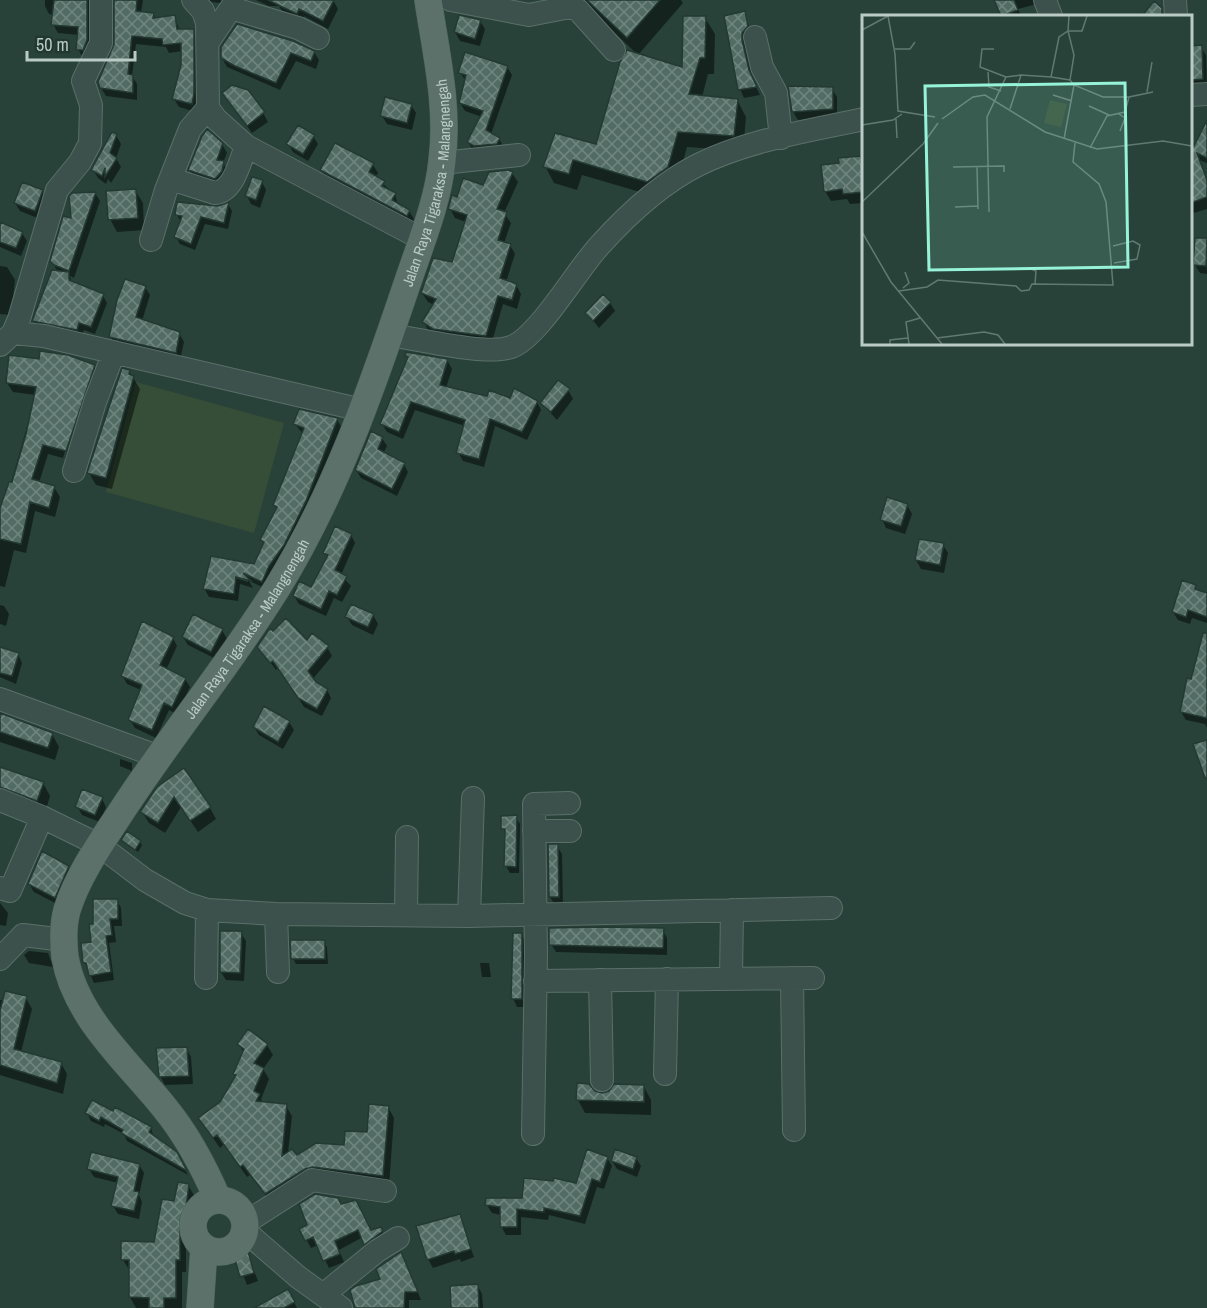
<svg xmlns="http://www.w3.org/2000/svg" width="1207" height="1308" viewBox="0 0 1207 1308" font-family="'Archivo Narrow',sans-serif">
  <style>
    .green { fill: #364e37 }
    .shadow { fill: #0007; fill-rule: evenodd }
    .building { fill: url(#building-cross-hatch); stroke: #233932; stroke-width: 1.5 }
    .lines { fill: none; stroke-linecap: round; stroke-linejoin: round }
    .minor-casing { stroke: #5b6f69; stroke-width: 24 }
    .major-casing { stroke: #495e57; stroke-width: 28 }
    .minor { stroke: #3c514b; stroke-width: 22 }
    .major { stroke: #5b716a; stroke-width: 27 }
    .labels { text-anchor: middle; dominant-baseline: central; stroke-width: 5; stroke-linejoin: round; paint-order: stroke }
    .street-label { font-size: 15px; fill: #bacbc6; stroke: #213730 }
    .inset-road { fill: none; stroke: #627971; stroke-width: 1.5 }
    .view { fill: #97f3d8; fill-opacity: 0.15; stroke: #97f3d8; stroke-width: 3 }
    .inset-edge { fill: none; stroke: #bacbc6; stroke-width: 3 }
  </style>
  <defs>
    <pattern id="building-cross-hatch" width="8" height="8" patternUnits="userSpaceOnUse" patternTransform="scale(1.5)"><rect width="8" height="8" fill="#526c64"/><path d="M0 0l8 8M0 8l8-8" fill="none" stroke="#708680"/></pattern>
  </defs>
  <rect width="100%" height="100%" fill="#284239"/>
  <!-- green -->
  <path class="green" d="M 136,382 L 284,423 L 254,533 L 106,492 Z"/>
  <!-- shadow -->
  <path class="shadow" d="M 45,0 L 90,0 L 91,49 L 83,58 L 78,49 L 79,35 L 58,33 L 53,24 L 54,15 L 49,14 L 45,6 Z
    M 116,0 L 143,0 L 141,13 L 153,14 L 156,19 L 174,16 L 180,31 L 193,30 L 197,39 L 198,103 L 196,112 L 179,107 L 174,99 L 183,65 L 182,51 L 169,53 L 166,47 L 136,44 L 132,76 L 137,84 L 137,100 L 106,96 L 101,88 L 116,44 Z
    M 209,0 L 224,0 L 227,4 L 212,2 Z
    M 256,0 L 333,0 L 338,9 L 328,29 L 304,16 L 302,21 L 283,13 L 279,6 L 269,6 Z
    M 575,0 L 681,0 L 683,3 L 638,55 L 599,18 Z
    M 996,0 L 1040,0 L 1037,4 L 1018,9 L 1021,16 L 1003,16 Z
    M 744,13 L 752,35 L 746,41 L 746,50 L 753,80 L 760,95 L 744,98 L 740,89 L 725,17 Z
    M 705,18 L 715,34 L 714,74 L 708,74 L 702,97 L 737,100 L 746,117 L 743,151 L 687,147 L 677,183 L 657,197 L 582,175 L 577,190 L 554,183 L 545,166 L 597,146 L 684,68 Z
    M 480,21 L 485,29 L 480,46 L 460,41 L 455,32 Z
    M 237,26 L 314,52 L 319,60 L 316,69 L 296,61 L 280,90 L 227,67 L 222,58 Z
    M 1190,47 L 1201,47 L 1206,55 L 1207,87 L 1191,88 Z
    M 507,67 L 512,75 L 491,134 L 499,139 L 504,147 L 473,150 L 468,142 L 482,117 L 465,111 L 460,103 L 466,81 L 460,73 Z
    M 832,89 L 837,97 L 837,117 L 798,120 L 793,112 Z
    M 229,101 L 263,113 L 268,122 L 252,133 Z
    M 411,105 L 416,113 L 412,130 L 387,124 L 382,116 Z
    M 1207,124 L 1207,163 L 1199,160 L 1207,179 L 1207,209 L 1190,214 L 1190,156 Z
    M 116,135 L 121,144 L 116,158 L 121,167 L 111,183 L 108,179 L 106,184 L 98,178 L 93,170 Z
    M 313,136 L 318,144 L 308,161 L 293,152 L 288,144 Z
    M 222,144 L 227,153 L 223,163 L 228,171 L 220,187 L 195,179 L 190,170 Z
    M 864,157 L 864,203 L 850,204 L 847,199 L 831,201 L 825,191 L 841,164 L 840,160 Z
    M 373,165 L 378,173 L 375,177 L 395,194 L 398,205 L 409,211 L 414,219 L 412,223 L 326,178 L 321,170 Z
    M 512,173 L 518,182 L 504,213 L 511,223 L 504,243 L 510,245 L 515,254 L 506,282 L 516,285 L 521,294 L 517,309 L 503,304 L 491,345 L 429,332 L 424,322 L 434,305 L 428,302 L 422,293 L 453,264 L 466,222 L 455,218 L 450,209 L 458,199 Z
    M 262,182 L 266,190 L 260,208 L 251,204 L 247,196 Z
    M 135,190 L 143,203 L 144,230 L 117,232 L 110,219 Z
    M 42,191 L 47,200 L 40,219 L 20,211 L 15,203 Z
    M 95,193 L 100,201 L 74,278 L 70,276 L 72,283 L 103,296 L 107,303 L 95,334 L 84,330 L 81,337 L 38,329 L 34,321 L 63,273 L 56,269 L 52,261 L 73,221 Z
    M 228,204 L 232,211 L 228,229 L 205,224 L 195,250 L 180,244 L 176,237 L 181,222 L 177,215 Z
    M 0,224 L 22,233 L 27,241 L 21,256 L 0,247 Z
    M 1206,240 L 1207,274 L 1200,273 L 1195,265 Z
    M 0,266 L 7,267 L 15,280 L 11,315 L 0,314 Z
    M 145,287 L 150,295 L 142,321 L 179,333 L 184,342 L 180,360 L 115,345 L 111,337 Z
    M 610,303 L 615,311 L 599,328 L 587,313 Z
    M 407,356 L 447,360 L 452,369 L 446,388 L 488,398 L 537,402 L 541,410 L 527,440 L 495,426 L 484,467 L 463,461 L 458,452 L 465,426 L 415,410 L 403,439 L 387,432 L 382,424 L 409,360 Z
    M 94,366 L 99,376 L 71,460 L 65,458 L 94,371 L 91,371 L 63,458 L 48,454 L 39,483 L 54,487 L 60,497 L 55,517 L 35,511 L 26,553 L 14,550 L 5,587 L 0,586 L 0,510 L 3,511 L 36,395 L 13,392 L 7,383 Z
    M 129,371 L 140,389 L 112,489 L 96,485 L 89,473 Z
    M 568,390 L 573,399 L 557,420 L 542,403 Z
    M 300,411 L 337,420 L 342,428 L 310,509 L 267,589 L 249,581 L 253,588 L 240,584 L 238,601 L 209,597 L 204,588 L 212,557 L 255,566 L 264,545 L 262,540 L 277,509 L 275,505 L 303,434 L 295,424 ZM 229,573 L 248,579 L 248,582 L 229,576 Z
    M 382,438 L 387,446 L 383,454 L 404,464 L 408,472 L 397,496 L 361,478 L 356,470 Z
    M 907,505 L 912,514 L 905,534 L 886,528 L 882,519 Z
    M 351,535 L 355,543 L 341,575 L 351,586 L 342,602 L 334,598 L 326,616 L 299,604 L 294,596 L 312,589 L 328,558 L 325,552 Z
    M 943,545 L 948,553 L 944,573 L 921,569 L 916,560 Z
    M 1195,586 L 1198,592 L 1207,595 L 1207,623 L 1192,618 L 1190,624 L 1178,620 L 1173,612 Z
    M 0,605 L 4,606 L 9,614 L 6,626 L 0,624 Z
    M 373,615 L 378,624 L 373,635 L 352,625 L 347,617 Z
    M 222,630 L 227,639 L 216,659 L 188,645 L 183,637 Z
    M 173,638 L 177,646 L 166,670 L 185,679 L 190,687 L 177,714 L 169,710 L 156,738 L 135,728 L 130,720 L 141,690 L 127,684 L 122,675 Z
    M 307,642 L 327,647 L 332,656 L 312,680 L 327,690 L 331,698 L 322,716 L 304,707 L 279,668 L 276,670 L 259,647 Z
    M 1207,644 L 1207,728 L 1205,724 L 1186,720 L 1181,712 Z
    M 0,649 L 18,654 L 22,663 L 16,684 L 0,677 Z
    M 0,713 L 52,734 L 59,747 L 55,760 L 0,742 Z
    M 289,722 L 294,730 L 283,749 L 259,735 L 254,727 Z
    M 120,759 L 132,763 L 132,771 L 120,766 Z
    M 0,768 L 43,783 L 50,796 L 45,813 L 0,801 Z
    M 158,788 L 210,808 L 216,819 L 198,832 L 181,807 L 165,833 L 149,823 L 142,812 Z
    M 102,799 L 106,807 L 100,822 L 82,815 L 77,806 Z
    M 516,817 L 520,824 L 519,873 L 510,873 L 506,866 L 507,835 L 503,828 Z
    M 123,840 L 140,842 L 142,845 L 138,852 Z
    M 557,846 L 562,854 L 563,905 L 555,905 L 550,897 Z
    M 68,867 L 73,875 L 59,905 L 34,892 L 29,884 Z
    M 117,900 L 121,908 L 122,926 L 114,926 L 116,942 L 109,943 L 114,980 L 94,983 L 85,963 L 93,943 L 94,925 Z
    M 0,903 L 8,913 L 6,926 L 0,925 Z
    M 663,930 L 667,938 L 667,955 L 556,952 L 551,944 Z
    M 241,933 L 246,941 L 244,981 L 226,980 L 221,972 Z
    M 521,934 L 526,943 L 526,1007 L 517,1007 L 513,998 Z
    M 324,942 L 327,947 L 328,964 L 296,964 L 293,958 Z
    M 29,951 L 48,953 L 53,967 L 29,963 L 24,955 Z
    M 480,963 L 489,963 L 491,977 L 482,977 Z
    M 26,998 L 32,1009 L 21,1052 L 61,1063 L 67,1074 L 63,1094 L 0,1075 L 0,1000 Z
    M 239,1044 L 267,1045 L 273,1055 L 263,1069 L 269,1079 L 261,1099 L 263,1103 L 286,1106 L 292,1116 L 288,1153 L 296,1157 L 345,1147 L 368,1133 L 388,1107 L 394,1118 L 389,1186 L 321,1177 L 272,1204 L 250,1175 L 247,1177 L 224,1144 L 220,1148 L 200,1119 L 221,1104 L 237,1077 L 235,1074 L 244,1053 Z
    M 187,1049 L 191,1057 L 193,1084 L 165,1085 L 160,1076 Z
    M 578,1085 L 602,1095 L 644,1087 L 651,1100 L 651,1115 L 585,1113 L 578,1100 Z
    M 87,1113 L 151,1128 L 154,1138 L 175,1153 L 188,1175 L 127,1141 L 124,1134 L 105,1124 L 104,1127 L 91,1121 Z
    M 607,1158 L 612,1166 L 604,1189 L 597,1187 L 585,1224 L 549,1215 L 548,1220 L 521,1217 L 521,1235 L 506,1235 L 501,1226 L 501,1215 L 492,1213 L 487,1205 L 523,1199 L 577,1185 Z
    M 636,1158 L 641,1166 L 637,1177 L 617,1169 L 612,1161 Z
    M 139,1165 L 144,1173 L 139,1195 L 142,1202 L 139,1219 L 118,1214 L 113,1206 L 118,1183 L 94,1177 L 89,1169 Z
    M 188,1185 L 195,1197 L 189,1243 L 186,1242 L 186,1272 L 182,1272 L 182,1308 L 136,1308 L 130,1297 L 130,1271 L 123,1260 L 155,1243 L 175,1203 Z
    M 341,1205 L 371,1232 L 380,1229 L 385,1236 L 369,1251 L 363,1237 L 339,1250 L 344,1262 L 329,1268 L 318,1245 L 311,1248 L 301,1230 Z
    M 459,1216 L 474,1257 L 461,1262 L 460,1259 L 433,1268 L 428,1259 Z
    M 247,1253 L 258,1281 L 247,1285 L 236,1257 Z
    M 405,1262 L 421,1300 L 409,1300 L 409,1308 L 357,1308 L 382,1280 Z
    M 478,1286 L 482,1294 L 483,1308 L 452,1308 Z
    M 288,1291 L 297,1308 L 274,1308 Z"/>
  <!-- building -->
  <path class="building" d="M 54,0 L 87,0 L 87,40 L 83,50 L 76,50 L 78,27 L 51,25 Z
    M 114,0 L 137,0 L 136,11 L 154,13 L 153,18 L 175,15 L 177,29 L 194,29 L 194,93 L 192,104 L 172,99 L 181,65 L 181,43 L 163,45 L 162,39 L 132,36 L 128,74 L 133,75 L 133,93 L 100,88 L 98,82 L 114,44 Z
    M 268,0 L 334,0 L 323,21 L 299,9 L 297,14 Z
    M 587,0 L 660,0 L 627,38 Z
    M 994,0 L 1014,0 L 1018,10 L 1001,16 Z
    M 1154,1 L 1162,8 L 1162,16 L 1142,16 Z
    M 745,11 L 748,26 L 742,33 L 742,40 L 749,70 L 757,87 L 738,90 L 724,16 Z
    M 459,15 L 481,20 L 475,39 L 454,32 Z
    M 683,16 L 706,16 L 705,58 L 700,58 L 689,94 L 738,99 L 734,136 L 678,132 L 668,167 L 647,182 L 573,160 L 569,174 L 543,167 L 555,133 L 596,144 L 620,62 L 627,50 L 682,67 Z
    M 237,24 L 293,41 L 315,51 L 311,61 L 291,53 L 276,83 L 235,66 L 221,58 L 221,47 Z
    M 1202,45 L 1203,79 L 1191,80 L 1191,46 Z
    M 465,52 L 508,66 L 486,130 L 500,138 L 497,144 L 474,146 L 467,142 L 483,111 L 459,103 L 466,75 L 458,73 Z
    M 232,85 L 248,90 L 265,112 L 247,126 L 222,93 Z
    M 788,86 L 833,87 L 833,109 L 792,112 Z
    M 385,97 L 412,104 L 407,123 L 380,116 Z
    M 1207,120 L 1207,158 L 1197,153 L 1207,180 L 1207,197 L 1191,203 L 1191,139 L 1194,146 Z
    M 298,125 L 315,135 L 303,154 L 286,144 Z
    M 207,129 L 223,143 L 217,160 L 224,161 L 222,171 L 215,179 L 188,170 L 202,136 Z
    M 112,132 L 117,134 L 110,153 L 117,158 L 105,177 L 105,168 L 102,176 L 91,170 Z
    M 335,143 L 374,163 L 369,172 L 385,181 L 382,186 L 396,193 L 392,200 L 410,210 L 407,216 L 320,170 Z
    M 861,156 L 864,192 L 843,194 L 842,189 L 824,192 L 821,165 L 839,163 L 838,158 Z
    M 509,170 L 513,172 L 497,209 L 507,212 L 498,240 L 511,244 L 500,278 L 517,284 L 512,300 L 498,296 L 486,336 L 433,329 L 422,322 L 436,299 L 421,293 L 433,258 L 452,262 L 467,215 L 448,209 L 452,195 L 457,197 L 463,178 L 483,185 L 489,172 Z
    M 252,177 L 263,180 L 256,200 L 245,196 Z
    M 22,182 L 43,190 L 35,211 L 14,203 Z
    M 136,189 L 138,218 L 108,220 L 106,191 Z
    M 96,192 L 69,271 L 54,265 L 50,261 L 63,216 L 71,218 L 69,196 L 72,193 Z
    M 177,202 L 218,206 L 229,202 L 224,223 L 201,217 L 191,244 L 174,237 L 182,216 L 175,215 Z
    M 0,222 L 23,232 L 16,248 L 0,242 Z
    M 1195,238 L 1207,238 L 1206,266 L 1193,265 Z
    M 52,270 L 69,272 L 69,280 L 104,294 L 91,327 L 79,323 L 77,330 L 32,321 Z
    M 125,279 L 146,286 L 136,317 L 180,332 L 176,353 L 109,337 L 117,300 Z
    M 603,294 L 611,302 L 593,321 L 585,313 Z
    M 40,351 L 68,355 L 95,365 L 66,451 L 43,445 L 32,479 L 55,486 L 49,508 L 30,502 L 21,544 L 0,539 L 0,508 L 9,482 L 12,482 L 26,434 L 36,387 L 6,383 L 9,355 L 39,359 Z
    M 406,352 L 448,359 L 440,385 L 487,396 L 489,390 L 510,398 L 514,388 L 538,401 L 522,432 L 490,419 L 479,459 L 456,453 L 465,420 L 411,402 L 399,432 L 380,424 L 408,357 L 405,356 Z
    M 122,368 L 130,370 L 129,374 L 134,376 L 106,478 L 87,473 Z
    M 558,380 L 570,389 L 551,412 L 540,403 Z
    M 299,409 L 338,418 L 306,501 L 284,545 L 269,566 L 262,582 L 243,573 L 251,581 L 236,577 L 234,594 L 203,589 L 211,556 L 254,564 L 264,542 L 260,540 L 277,507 L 273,505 L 304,428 L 293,424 Z
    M 371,431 L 383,437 L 378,449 L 405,463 L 392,489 L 355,470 Z
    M 887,497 L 908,504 L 901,526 L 880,520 Z
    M 335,526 L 352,534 L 335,570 L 347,576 L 337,595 L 329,591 L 321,609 L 293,596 L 299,581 L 311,587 L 328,555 L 323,553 Z
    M 919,539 L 944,543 L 940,565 L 915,560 Z
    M 1182,580 L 1196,585 L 1195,589 L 1207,593 L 1207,617 L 1188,610 L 1186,617 L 1172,612 Z
    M 351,604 L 374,614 L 368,627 L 345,617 Z
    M 193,614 L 223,629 L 211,652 L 182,637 Z
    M 286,618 L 307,640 L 312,633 L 329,646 L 308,671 L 316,682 L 328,689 L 317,709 L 298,698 L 273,661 L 270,663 L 257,647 L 268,631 L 271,629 L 273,631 Z
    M 142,621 L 174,637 L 160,665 L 186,678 L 172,707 L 164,703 L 152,730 L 128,720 L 142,685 L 121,676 Z
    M 1203,633 L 1207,633 L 1207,718 L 1180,712 L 1187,678 L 1191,679 Z
    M 0,647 L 19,653 L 12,676 L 0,673 Z
    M 264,706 L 290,721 L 278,742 L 253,727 Z
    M 0,713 L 53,733 L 48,748 L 0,732 Z
    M 1207,740 L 1207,778 L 1205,778 L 1193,744 Z
    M 0,767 L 44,782 L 37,801 L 0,787 Z
    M 184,768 L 211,807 L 190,821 L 174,797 L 158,823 L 140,812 L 157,787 Z
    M 82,789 L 103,797 L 95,815 L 75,807 Z
    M 517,815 L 516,867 L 504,866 L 505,829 L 501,829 L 501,816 Z
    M 127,831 L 141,841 L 135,850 L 121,840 Z
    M 548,844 L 558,844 L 559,897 L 549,897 Z
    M 42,851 L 69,866 L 55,898 L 28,884 Z
    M 93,899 L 118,899 L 118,919 L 110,919 L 112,935 L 106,936 L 111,972 L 89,976 L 86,963 L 83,963 L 81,943 L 91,942 L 89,924 L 93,924 Z
    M 603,927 L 664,928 L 663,948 L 549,945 L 549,928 Z
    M 220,931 L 242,931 L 240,973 L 220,972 Z
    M 513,933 L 522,933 L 522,999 L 511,999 Z
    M 290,940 L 325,940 L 325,959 L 291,959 Z
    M 5,991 L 27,996 L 14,1049 L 62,1062 L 57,1083 L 0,1065 L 0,1011 Z
    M 248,1029 L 268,1044 L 254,1063 L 264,1068 L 254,1091 L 260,1094 L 256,1101 L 287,1104 L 282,1156 L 292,1149 L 297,1155 L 316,1143 L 344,1145 L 345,1131 L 367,1132 L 369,1104 L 389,1106 L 383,1176 L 313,1167 L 305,1169 L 265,1194 L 243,1165 L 240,1167 L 217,1135 L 213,1138 L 198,1118 L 220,1102 L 236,1075 L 233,1074 L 244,1049 L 237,1044 Z
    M 187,1047 L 189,1076 L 159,1077 L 156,1048 Z
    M 577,1083 L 589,1084 L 595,1091 L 602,1093 L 609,1091 L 614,1084 L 644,1085 L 644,1102 L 576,1100 Z
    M 92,1100 L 113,1111 L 115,1107 L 152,1127 L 149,1132 L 177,1152 L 187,1171 L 121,1133 L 123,1130 L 101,1117 L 99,1121 L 85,1113 Z
    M 587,1149 L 608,1157 L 600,1182 L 592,1179 L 580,1216 L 544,1208 L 544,1212 L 517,1209 L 517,1227 L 500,1227 L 500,1207 L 485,1205 L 486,1198 L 522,1198 L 524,1178 L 553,1181 L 554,1178 L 576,1183 Z
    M 615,1149 L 637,1157 L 633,1169 L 611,1161 Z
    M 91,1152 L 140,1164 L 134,1191 L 139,1192 L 134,1211 L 111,1206 L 118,1177 L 87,1169 Z
    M 178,1182 L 189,1184 L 183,1231 L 180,1231 L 180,1260 L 176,1260 L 176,1298 L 164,1298 L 164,1308 L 149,1308 L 149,1298 L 129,1297 L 129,1260 L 121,1260 L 121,1241 L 154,1242 L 162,1199 L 174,1201 Z
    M 315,1194 L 338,1198 L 341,1204 L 356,1200 L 371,1230 L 381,1227 L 383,1231 L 364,1245 L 358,1230 L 335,1241 L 340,1254 L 323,1261 L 313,1237 L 305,1241 L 299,1229 L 307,1225 L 299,1204 Z
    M 460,1214 L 471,1249 L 455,1254 L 454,1251 L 427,1260 L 416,1226 Z
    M 248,1251 L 254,1273 L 240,1277 L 234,1256 Z
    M 401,1252 L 418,1292 L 405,1292 L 404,1308 L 355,1308 L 350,1290 L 356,1286 L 380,1279 L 376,1269 Z
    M 478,1284 L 479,1308 L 451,1308 L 450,1286 Z
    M 288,1289 L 295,1302 L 284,1308 L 254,1308 Z"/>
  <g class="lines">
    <defs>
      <path id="minor" d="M 193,0 L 203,11 L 207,23 L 208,108 L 216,119 L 246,146 L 422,239
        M 451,0 L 529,15 L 570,7 L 578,10 L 614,50
        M 1045,0 L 1051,16
        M 1175,0 L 1176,16
        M 755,37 L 762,67 L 776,93 L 781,138
        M 208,42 L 231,8 L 298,28 L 318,38
        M 1190,95 L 1207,94
        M 442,163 L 519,155
        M 171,179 L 215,193 C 234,191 240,161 246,146
        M 151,240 L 166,190 L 190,129 L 208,108
        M 13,333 L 44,336 L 362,410
        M 390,335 C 418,339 487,356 511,347 C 538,338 578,268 600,245 C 628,214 660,184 698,165 C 748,140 809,131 864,119
        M 0,345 L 13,333 L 19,319 L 57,190 L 80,162 L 90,143 L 91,105 L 83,81 L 101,43 L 101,0
        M 74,471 L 95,402 L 114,352
        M 0,699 L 157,756
        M 0,800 L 42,817 L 99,845 L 145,880 L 185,903 L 207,910 L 276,914 L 469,916 L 831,908
        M 534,831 L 570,831
        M 0,888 L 10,891 L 42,817
        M 276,914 L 278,972
        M 406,915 L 407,837
        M 469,916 L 473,798
        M 0,959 L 23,935 L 64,940
        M 206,978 L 207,910
        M 792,978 L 794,1130
        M 731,979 L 732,910
        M 600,980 L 602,1080
        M 535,981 L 813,978
        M 665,1074 L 667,979
        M 533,1134 L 536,955 L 534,804 L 569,803
        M 245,1223 L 312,1180 L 385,1191
        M 245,1231 L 298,1277 L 341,1308
        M 323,1295 L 377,1251 L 398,1238"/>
      <g id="major">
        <path id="s1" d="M 218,1200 C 204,1167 187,1135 164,1107 C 128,1062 75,1017 65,957 C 63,941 63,925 67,910 C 78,874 103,840 123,809 C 172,734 230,664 277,588 C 335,494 372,388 407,284 C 420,245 438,202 442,161 C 449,107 436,53 428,0"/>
        <circle cx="219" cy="1226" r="26"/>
        <path d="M 200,1308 L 204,1248"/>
      </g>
    </defs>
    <!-- minor casing -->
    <use href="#minor" class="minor-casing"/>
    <!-- major casing -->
    <use href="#major" class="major-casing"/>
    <!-- minor -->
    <use href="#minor" class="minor"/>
    <!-- major -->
    <use href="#major" class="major"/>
  </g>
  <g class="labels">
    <!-- street labels -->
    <g class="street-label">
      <text stroke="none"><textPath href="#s1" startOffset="1158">Jalan Raya Tigaraksa - Malangnengah</textPath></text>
      <text stroke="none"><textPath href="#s1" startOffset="672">Jalan Raya Tigaraksa - Malangnengah</textPath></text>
    </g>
  </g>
  <!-- overview -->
  <g transform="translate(862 15)">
    <rect width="330" height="330" fill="#284239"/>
    <path d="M 188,85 L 205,89 L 199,112 L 182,108 Z" fill="#364e37"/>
    <path class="inset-road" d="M 26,1 L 33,39 L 36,96 L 73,102M 207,1 L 206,16 L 212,40 L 208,65M 0,15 L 26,1M 33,34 L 48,34 L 53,27M 132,34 L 120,34 L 118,52 L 144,62M 126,57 L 127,72 L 139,76M 189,62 L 208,65 L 212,70 L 241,82 L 267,82M 285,77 L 290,47M 191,80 L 210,86M 227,91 L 247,100M 148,94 L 159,60 L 189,62 L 197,22 L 206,16 L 220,16 L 225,1M 257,99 L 263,103 L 258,116M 34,104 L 35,123M 80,104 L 111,82 L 123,80 L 183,117 L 235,134 L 301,126 L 330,131M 0,110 L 31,105 L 40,99M 202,124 L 212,70M 228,133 L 245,101 L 263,97 L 267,82 L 291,77M 91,152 L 142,151 L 142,157M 115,152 L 116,194M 0,187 L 61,129 L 76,108M 93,192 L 116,191M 127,197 L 125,102 L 144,62 L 159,60M 0,217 L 29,267 L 80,329M 251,231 L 271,226 L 278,230 L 275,244 L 252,248M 169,254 L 174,256 L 173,269M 41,273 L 47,268 L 43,257M 37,276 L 65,272 L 76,265 L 154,271 L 159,276 L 167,275 L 170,269 L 251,270 L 244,187 L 237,169 L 211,147 L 213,128M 75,323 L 122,317 L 136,320 L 143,329M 28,329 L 28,325 L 46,323M 47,329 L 44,307 L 58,303"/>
    <path class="view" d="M 263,68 L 266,252 L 67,255 L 63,71 Z"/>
    <rect width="330" height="330" class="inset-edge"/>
  </g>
  <!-- scale -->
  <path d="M27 51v9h108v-9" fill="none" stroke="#bacbc6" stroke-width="3"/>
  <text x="36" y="51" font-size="18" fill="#bacbc6" stroke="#213730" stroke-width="4.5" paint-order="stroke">50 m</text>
</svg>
